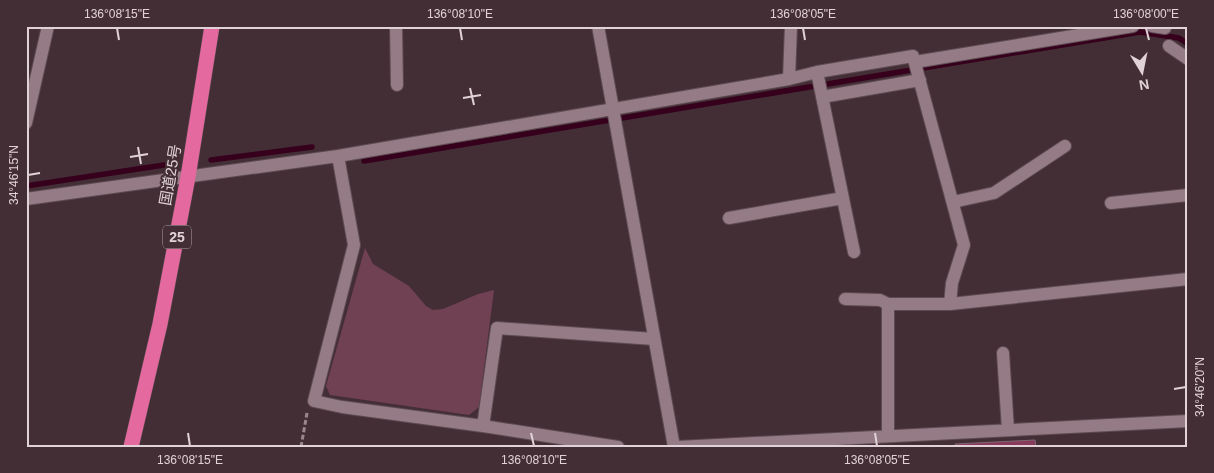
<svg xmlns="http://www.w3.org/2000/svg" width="1214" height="473" viewBox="0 0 1214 473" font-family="Helvetica,'Noto Sans JP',sans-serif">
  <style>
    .park { fill: #704053 }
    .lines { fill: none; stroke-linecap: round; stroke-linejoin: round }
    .stream { stroke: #36001c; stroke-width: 5.5 }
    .building { fill: #883a5d; stroke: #7f666f }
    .minor-casing { stroke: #5d4b52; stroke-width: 14 }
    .highway-casing { stroke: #5d4b52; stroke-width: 16 }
    .path { stroke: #9a888e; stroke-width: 3; stroke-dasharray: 5 2.5; stroke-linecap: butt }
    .minor { stroke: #957b85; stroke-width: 12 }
    .highway { stroke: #e3699e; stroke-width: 15 }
    .ticks { fill: none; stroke: #e0d2d7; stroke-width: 2 }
    .labels { text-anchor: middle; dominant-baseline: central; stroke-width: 4; stroke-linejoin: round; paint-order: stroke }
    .shield { fill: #442e36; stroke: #b1a1a7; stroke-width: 1 }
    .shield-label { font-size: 14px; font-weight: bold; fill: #e0d2d7 }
    .street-label { font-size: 15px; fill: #e0d2d7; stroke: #442e36 }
    .neatline { fill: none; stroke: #e0d2d7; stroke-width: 2 }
    .ticks-label { font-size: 12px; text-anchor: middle; fill: #e0d2d7 }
  </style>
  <rect width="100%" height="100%" fill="#442e36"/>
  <!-- park -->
  <path class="park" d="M 365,248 L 373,264 L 409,286 L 426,306 L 433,310 L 443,309 L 478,294 L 494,290 L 479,407 L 469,415 L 330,395 L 326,386 Z"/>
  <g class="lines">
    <!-- stream -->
    <path class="stream" d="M 211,160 L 312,147
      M 364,161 L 1140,32 L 1179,38 L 1188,44
      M 26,186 L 164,165"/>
  </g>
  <!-- building -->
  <path class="building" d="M 1035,440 L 1036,447 L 955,447 L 955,444 Z"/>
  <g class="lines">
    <defs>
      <path id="minor" d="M 396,26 L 397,85
        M 598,26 L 674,447
        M 791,26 L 789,79 L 817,72 L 913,56 L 964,245 L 952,283 L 950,304
        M 1152,26 L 1165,28
        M 1169,46 L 1188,59
        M 915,62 L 1133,26
        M 817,72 L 854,252
        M 822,97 L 920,80
        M 26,123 L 48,26
        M 338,156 L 354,245 L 314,401 L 342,407 L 483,426 L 618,447
        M 26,199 L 338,156 L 789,79
        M 953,202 L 994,193 L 1065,146
        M 1111,203 L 1188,195
        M 729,218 L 843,198
        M 845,299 L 880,300 L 888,304
        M 1003,353 L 1008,430
        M 483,426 L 497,328 L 654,339
        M 888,436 L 888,304 L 950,304 L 1188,279
        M 678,447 L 1188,421"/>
      <path id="highway" d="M 131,447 L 160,324 L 188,177 L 212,26"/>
    </defs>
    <!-- minor casing -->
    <use href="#minor" class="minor-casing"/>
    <!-- highway casing -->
    <use href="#highway" class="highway-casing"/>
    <!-- path -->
    <path class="path" d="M 301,447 L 307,413"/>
    <!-- minor -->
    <use href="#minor" class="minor"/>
    <!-- highway -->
    <use href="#highway" class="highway"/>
  </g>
  <!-- ticks -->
  <path class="ticks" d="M 117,28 L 119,40M 460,28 L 462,40M 803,28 L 805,40M 1146,28 L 1149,40M 470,88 L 474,105M 463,98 L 481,95M 138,147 L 141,164M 130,157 L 148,154M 28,175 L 40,173M 1174,389 L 1186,387M 188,433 L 190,446M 531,433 L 534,446M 875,433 L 877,446"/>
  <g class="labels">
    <!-- shield labels -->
    <rect class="shield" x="163" y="225.5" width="28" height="23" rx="4"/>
    <g class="shield-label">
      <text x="177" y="237">25</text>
    </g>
    <!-- street labels -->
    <g class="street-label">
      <text transform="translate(170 175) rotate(-80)">国道25号</text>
    </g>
  </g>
  <!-- border -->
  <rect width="1214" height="473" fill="none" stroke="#442e36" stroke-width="55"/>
  <!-- north arrow -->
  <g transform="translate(1142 72) rotate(170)" stroke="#442e36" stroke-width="4" paint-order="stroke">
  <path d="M0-4L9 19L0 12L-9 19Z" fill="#e0d2d7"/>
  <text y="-8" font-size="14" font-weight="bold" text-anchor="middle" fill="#e0d2d7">N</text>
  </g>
  <rect x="28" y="28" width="1158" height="418" class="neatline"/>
  <g class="ticks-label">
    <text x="117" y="18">136°08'15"E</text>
    <text x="460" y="18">136°08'10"E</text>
    <text x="803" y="18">136°08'05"E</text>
    <text x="1146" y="18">136°08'00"E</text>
    <text transform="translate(14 175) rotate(-90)" y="4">34°46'15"N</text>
    <text transform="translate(1200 387) rotate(-90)" y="4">34°46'20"N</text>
    <text x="190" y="464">136°08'15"E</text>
    <text x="534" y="464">136°08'10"E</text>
    <text x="877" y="464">136°08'05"E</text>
  </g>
</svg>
